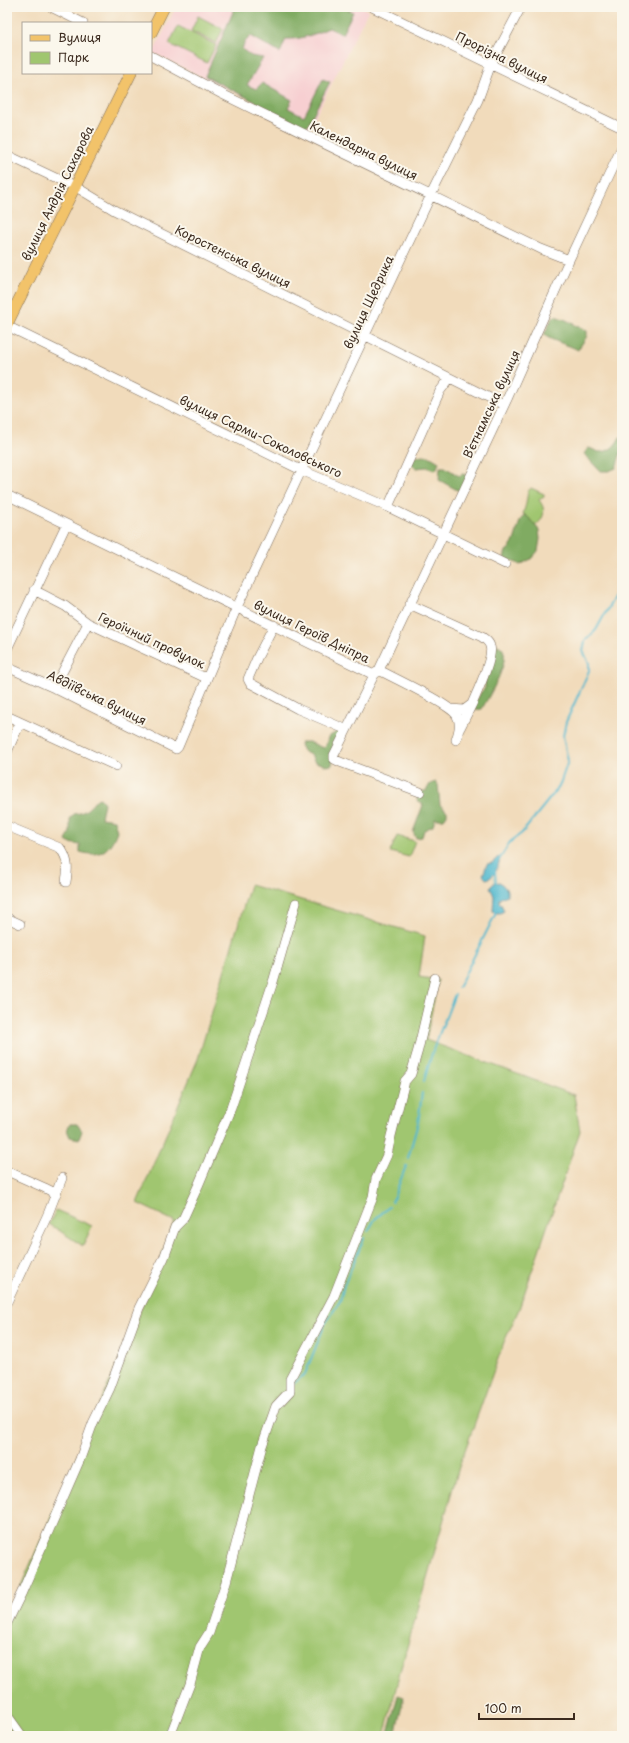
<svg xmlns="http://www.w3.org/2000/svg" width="629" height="1743" viewBox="0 0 629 1743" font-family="'Playpen Sans',sans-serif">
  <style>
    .built { fill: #f7cfd1 }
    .green { fill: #a0c670; stroke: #6e7847 }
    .forest { fill: #80ab62; stroke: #5e6a40 }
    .water { fill: #50b8ce; stroke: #467176 }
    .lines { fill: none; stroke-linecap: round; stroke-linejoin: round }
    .stream { stroke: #50b8ce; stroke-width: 2 }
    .minor-casing { stroke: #7b6855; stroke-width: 10 }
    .major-casing { stroke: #7b6855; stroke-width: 12 }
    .minor { stroke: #fff; stroke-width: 9 }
    .major { stroke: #f2c36a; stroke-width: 11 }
    .labels { text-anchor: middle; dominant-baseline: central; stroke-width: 4; stroke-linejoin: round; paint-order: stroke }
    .street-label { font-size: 12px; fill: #3b2a1e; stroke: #fbf7ec }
  </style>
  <rect width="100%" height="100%" fill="#fbf7ec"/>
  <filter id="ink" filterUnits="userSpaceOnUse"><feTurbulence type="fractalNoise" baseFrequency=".025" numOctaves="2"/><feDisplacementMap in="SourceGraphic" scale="8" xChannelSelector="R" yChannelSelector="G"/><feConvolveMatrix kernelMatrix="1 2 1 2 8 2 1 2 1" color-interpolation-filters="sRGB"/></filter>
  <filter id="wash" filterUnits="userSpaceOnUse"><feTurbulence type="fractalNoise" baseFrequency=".012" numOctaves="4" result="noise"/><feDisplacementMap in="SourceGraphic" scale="16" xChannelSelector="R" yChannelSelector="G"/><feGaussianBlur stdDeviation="0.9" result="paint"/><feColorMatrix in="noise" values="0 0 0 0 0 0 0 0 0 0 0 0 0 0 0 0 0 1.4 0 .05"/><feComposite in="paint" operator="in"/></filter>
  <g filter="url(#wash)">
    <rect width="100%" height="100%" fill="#f1dbbb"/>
    <!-- built -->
    <path class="built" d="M 176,7 L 362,7 L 368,11 L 309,129 L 153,53 Z"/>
    <!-- green -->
    <path class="green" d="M 198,16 L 223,29 L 216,43 L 191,31 Z
      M 178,26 L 216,45 L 207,63 L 169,44 Z
      M 531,488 L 544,494 L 544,496 L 539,500 C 547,510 544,519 535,526 L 527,516 L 523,514 L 526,504 L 528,491 Z
      M 397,836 L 415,841 L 409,857 L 390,852 Z
      M 250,885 L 425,936 L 419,977 L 438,980 L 426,1040 L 574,1095 L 580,1131 L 519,1309 L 504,1342 L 459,1467 L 401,1668 L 384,1736 L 7,1736 L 7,1618 L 154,1279 L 174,1221 L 137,1203 L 198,1059 Z
      M 56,1210 L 92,1226 L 83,1246 L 49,1224 Z"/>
    <!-- forest -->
    <path class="forest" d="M 233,7 L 343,7 L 353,12 L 342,34 L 329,28 C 315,34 301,40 286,39 L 280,53 L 251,36 L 245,42 L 242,49 L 251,56 L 263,58 L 247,85 L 256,89 L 262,83 L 292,100 L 288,108 L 304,116 L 323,79 L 330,82 L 306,128 L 205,76 L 233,12 Z
      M 555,316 L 566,320 L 587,331 L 587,336 L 578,350 C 567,344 554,342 544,335 L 551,320 Z
      M 620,437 L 622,437 C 622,451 620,455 616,468 L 609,471 L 600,471 L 584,454 L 588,448 C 592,448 596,452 600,452 C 610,452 616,445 620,437 Z
      M 416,456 L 429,456 L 439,462 L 437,468 L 434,470 L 427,467 L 416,468 L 412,465 L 411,461 Z
      M 440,467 L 445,467 L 459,476 L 463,474 L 467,475 L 461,491 L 457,490 L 439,480 Z
      M 524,515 L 527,516 L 539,530 L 540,539 L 538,551 L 531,559 L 520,565 L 512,560 L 507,561 L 504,558 L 506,551 C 518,544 515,525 524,515 Z
      M 498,645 C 517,653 488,697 482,709 L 475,710 L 473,707 L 481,692 L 485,688 L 485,680 L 494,648 Z
      M 342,729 L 340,737 L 335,741 L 332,765 L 327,766 L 314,761 L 312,756 L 303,751 L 300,745 L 301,742 L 309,742 L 323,748 L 326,745 L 328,737 Z
      M 436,782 L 438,785 L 440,805 L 447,811 L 447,815 L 444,819 L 435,819 L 433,826 L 424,830 L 422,837 L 416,838 L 413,832 L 423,805 L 417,800 L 418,796 L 422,791 L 426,791 L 430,784 Z
      M 100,798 L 104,803 L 101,818 L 114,820 L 117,831 C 110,850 101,858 80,852 L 80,845 L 69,843 L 66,841 L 70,832 L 70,819 L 74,814 C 86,813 90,807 97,799 Z
      M 70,1124 L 77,1124 L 82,1131 L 79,1139 L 70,1137 L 67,1130 Z
      M 398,1695 L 404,1697 L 395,1736 L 387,1736 Z"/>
    <!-- water -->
    <path class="water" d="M 498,857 L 500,859 C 498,867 495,878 486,879 L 483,875 L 487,864 L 492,863 Z
      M 500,882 L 507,890 L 507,895 L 499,899 L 499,902 L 502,906 L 504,911 L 500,913 L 495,913 L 493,911 L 494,896 L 490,887 L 494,883 Z"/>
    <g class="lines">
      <!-- stream -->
      <path class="stream" d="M 499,860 L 510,842 L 522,833 L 559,787 L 568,761 L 563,736 L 566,722 L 589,671 L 589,663 L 583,651 L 585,641 L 596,630 L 622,583
        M 495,871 L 496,884
        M 458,988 L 495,915 L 495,910
        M 424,1081 L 433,1050 L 455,994
        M 408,1158 L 418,1123 L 422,1093
        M 392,1202 L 406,1166
        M 368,1231 L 375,1219 L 389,1207
        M 293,1384 L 305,1374 L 325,1324 L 340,1301 L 344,1285 L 364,1238
        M 253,1465 L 257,1446
        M 201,1638 L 209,1618
        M 164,1736 L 170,1725"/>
    </g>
  </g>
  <g filter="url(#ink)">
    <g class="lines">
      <defs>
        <path id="minor" d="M 51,7 L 83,23
          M 372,7 L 622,128
          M 151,56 L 222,94 L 541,249 L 569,260
          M 7,155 L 81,190 L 114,210 L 504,405
          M 7,326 L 301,470 L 388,507 L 505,564
          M 7,495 C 129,556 252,614 374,675 L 379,670 C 392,677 452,705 457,716 C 461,724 459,731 456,740
          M 388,507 L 440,391 L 450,378
          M 34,590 L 65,606 L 88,623 L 206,678
          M 409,604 L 482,637 C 485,639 489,642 490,646 C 494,657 477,692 472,704
          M 274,625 L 257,658 L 248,679 L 250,683 L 298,709 L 345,729
          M 7,649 L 66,525
          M 7,667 L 54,688 L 176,749 L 178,747 L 237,607 L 431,195 L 478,100 L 491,64 L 521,7
          M 379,670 L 508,397 L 569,260 L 622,147
          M 374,675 L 334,755 L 334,759 L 340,762 L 420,792
          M 54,688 L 88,623
          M 450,709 L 464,710 L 472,704 L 460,728
          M 7,716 L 116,766
          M 7,752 L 20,723
          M 7,826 L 60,848 C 69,859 68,870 66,882
          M 7,918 L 20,924
          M 7,1171 L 45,1188 L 51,1191 L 54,1196
          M 7,1302 L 48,1214 L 62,1178
          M 7,1623 L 22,1592 L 80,1459 L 93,1423 L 110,1388 L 139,1308 L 164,1258 L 175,1227 L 183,1219 L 198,1186 L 231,1108 L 273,982 L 296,903
          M 7,1715 L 22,1736
          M 170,1736 L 190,1684 L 200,1647 L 209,1633 L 226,1582 L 262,1446 L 276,1406 L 290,1391 L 290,1379 L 334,1296 L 373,1197 L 376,1179 L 387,1155 L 391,1136 L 405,1081 L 411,1074 L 418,1050 L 435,978"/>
        <path id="major" d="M 151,33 L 164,7
          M 7,324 L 131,73"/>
      </defs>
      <!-- minor casing -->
      <use href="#minor" class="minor-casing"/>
      <!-- major casing -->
      <use href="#major" class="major-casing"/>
      <!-- minor -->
      <use href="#minor" class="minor"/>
      <!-- major -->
      <use href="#major" class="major"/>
    </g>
  </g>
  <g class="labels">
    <!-- street labels -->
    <g class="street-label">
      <text transform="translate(502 57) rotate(26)">Прорізна вулиця</text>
      <text transform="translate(364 150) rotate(26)">Календарна вулиця</text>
      <text transform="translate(57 193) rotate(-64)">вулиця Андрія Сахарова</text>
      <text transform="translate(233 256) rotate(26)">Коростенська вулиця</text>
      <text transform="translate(368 302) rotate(-65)">вулиця Щедрика</text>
      <text transform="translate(491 404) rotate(-65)">Вʼєтнамська вулиця</text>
      <text transform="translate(261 436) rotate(25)">вулиця Сарми-Соколовського</text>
      <text transform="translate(312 631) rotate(26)">вулиця Героїв Дніпра</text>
      <text transform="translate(152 640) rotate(25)">Героїчний провулок</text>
      <text transform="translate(97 697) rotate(26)">Авдіївська вулиця</text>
    </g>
  </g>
  <!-- margin -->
  <rect width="629" height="1743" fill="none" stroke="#fbf7ec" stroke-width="24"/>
  <!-- legend -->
  <rect x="22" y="22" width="130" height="52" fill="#fbf7ec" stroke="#aea59a"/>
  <rect x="30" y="35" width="20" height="6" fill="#f2c36a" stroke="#aea59a"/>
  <text x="58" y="42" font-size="12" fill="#3b2a1e">Вулиця</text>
  <rect x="30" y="52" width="20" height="12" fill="#a0c670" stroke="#aea59a"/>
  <text x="58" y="62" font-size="12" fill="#3b2a1e">Парк</text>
  <!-- scale -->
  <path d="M479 1713v6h95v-6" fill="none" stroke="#3b2a1e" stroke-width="2"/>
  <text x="485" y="1713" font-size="12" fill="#3b2a1e" stroke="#fbf7ec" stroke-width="3" paint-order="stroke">100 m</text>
</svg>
